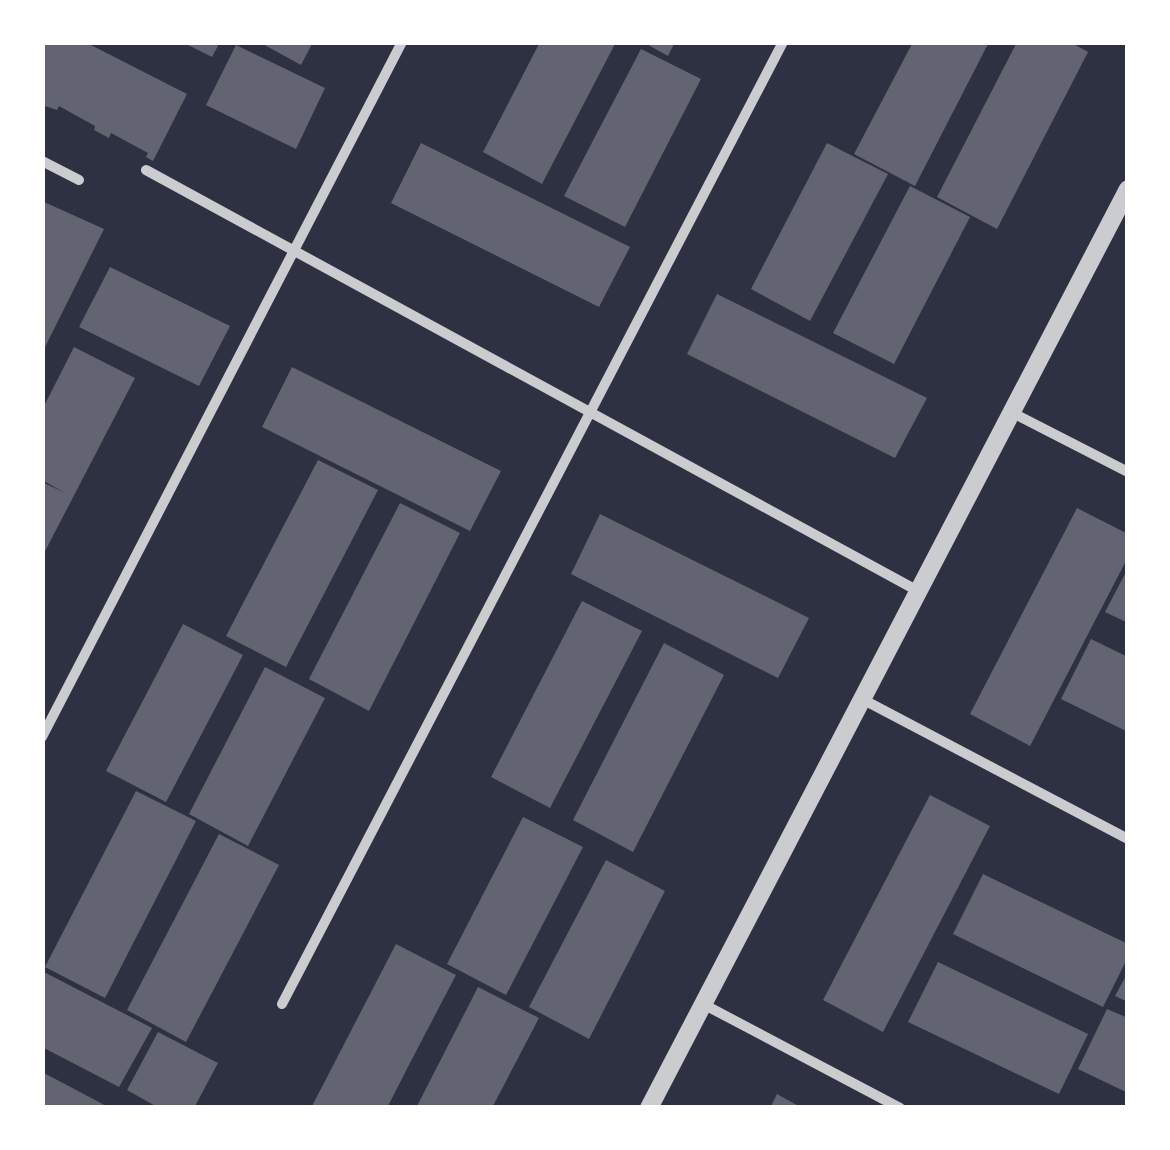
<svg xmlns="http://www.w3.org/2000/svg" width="1170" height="1150" viewBox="0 0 1170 1150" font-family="'DM Sans',sans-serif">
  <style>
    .building { fill: #626471 }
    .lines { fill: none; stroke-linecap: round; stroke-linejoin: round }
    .minor { stroke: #caccd0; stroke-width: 10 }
    .tertiary { stroke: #caccd0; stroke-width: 18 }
  </style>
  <rect width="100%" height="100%" fill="#2d3142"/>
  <!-- building -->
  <path class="building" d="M 42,42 L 85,42 L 187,94 L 153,161 L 146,157 L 148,153 L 111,133 L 109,138 L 94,130 L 95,126 L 59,106 L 57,110 L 42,105 Z
    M 182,42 L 220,42 L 212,57 Z
    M 259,42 L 313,42 L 301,65 Z
    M 540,42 L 616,42 L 542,184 L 483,152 Z
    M 643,42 L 675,42 L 668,56 Z
    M 913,42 L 989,42 L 915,186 L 854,154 Z
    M 1017,42 L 1070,42 L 1088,52 L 997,229 L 937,197 Z
    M 236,45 L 325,88 L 296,149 L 206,105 Z
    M 641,49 L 701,79 L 625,227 L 564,196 Z
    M 421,143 L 630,247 L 599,307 L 391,203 Z
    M 827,143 L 888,174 L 810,321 L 751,289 Z
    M 910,186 L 970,217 L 894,364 L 833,333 Z
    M 42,201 L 104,229 L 42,353 Z
    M 110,267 L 230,326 L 199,386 L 79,327 Z
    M 717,294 L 927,398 L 895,458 L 687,354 Z
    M 74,347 L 135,378 L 42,557 L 42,482 L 65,493 L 42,480 L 42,410 Z
    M 292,367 L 501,471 L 470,531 L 262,427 Z
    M 318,460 L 378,490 L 286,667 L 226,636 Z
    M 400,503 L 460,533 L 369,711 L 309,679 Z
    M 1077,508 L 1128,534 L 1128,557 L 1030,746 L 970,714 Z
    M 600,514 L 809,618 L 778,678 L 571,574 Z
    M 1128,568 L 1128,623 L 1105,612 Z
    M 582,601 L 642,631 L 550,808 L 491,777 Z
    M 183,624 L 243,655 L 166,802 L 106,771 Z
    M 1091,639 L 1128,657 L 1128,732 L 1061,699 Z
    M 664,643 L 724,675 L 633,852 L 573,820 Z
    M 265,667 L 325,698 L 248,846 L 189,814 Z
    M 136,791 L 196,821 L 105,998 L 45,967 Z
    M 930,795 L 990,826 L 883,1032 L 823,1000 Z
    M 523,817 L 583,847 L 506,995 L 447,964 Z
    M 219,834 L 279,865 L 186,1042 L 127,1010 Z
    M 606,860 L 665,891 L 589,1039 L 529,1007 Z
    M 983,874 L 1128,944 L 1128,957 L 1103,1007 L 953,934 Z
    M 396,944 L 456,975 L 410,1063 L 387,1108 L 311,1108 Z
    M 938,962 L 1088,1034 L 1059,1094 L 908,1022 Z
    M 42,971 L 152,1028 L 119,1087 L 42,1047 Z
    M 1128,972 L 1128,1002 L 1115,996 Z
    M 478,987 L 539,1018 L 493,1106 L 416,1108 Z
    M 1107,1009 L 1128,1018 L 1128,1093 L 1078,1069 Z
    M 158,1032 L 218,1063 L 194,1108 L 159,1108 L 127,1090 Z
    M 42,1072 L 80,1092 L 110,1108 L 42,1108 Z
    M 777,1094 L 802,1108 L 770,1108 Z"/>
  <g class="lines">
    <!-- minor -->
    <path class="minor" d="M 42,161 L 79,180
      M 146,170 L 918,591
      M 1011,412 L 1128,472
      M 862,699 L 1128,839
      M 42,737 L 402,42
      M 282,1004 L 783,42
      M 703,1004 L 900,1108"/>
    <!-- tertiary -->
    <path class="tertiary" d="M 649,1108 L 1128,189"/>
  </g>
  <!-- border -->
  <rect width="1170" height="1150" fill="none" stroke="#ffffff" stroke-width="90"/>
</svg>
